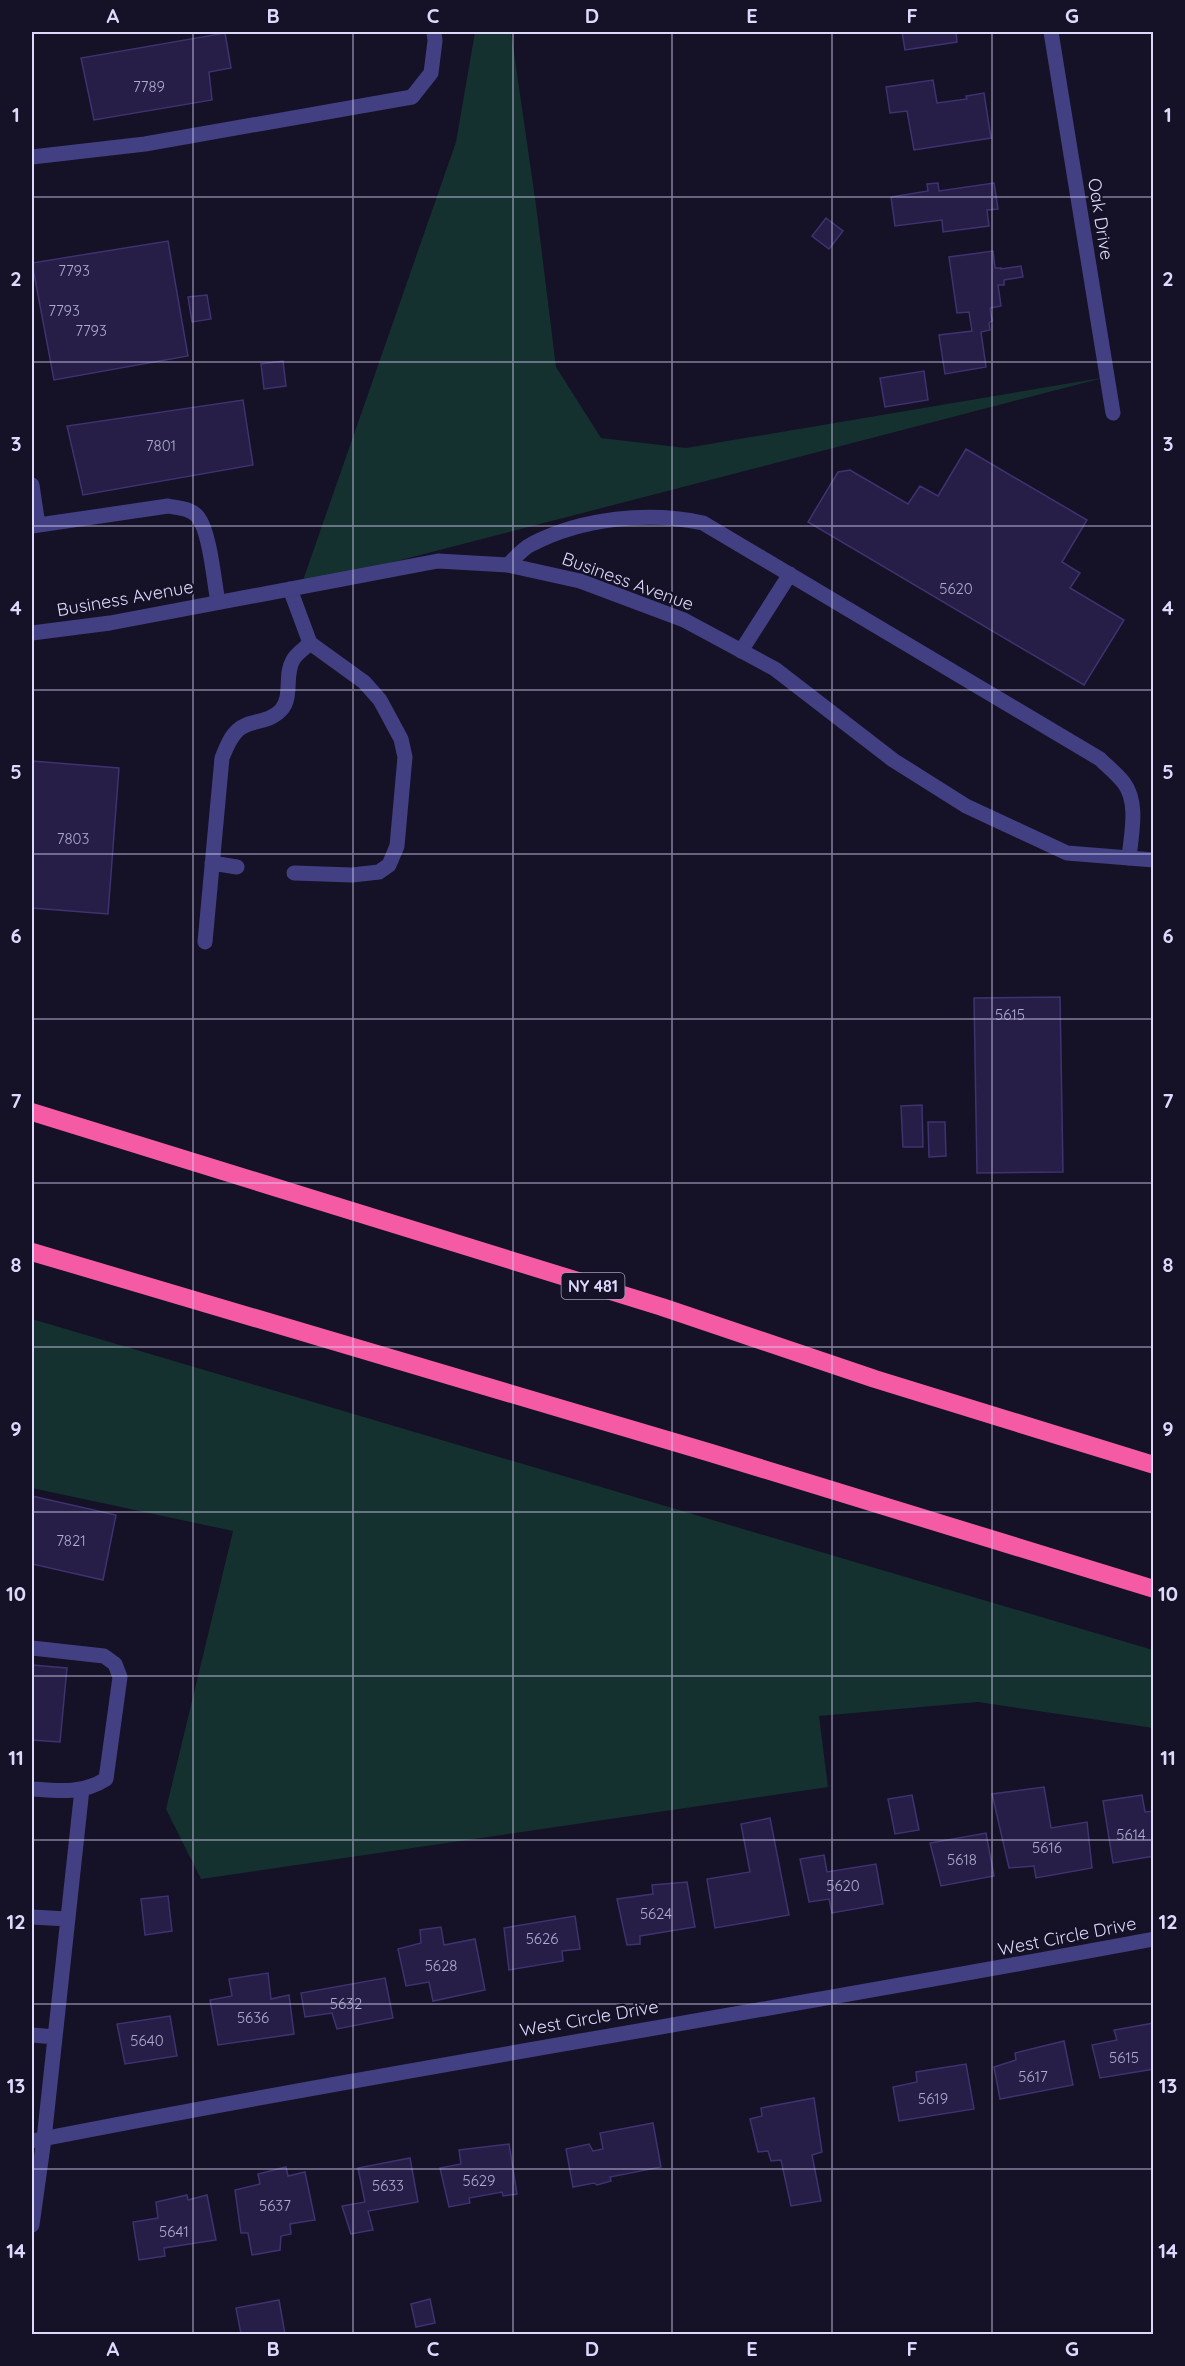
<svg xmlns="http://www.w3.org/2000/svg" width="1185" height="2366" viewBox="0 0 1185 2366" font-family="Quicksand,sans-serif">
  <style>
    .green { fill: #14302f }
    .building { fill: #261e46; stroke: #3f3270; stroke-width: 1.5 }
    .lines { fill: none; stroke-linecap: round; stroke-linejoin: round }
    .service { stroke: #423f82; stroke-width: 15 }
    .minor { stroke: #423f82; stroke-width: 15 }
    .motorway { stroke: #f55ba4; stroke-width: 18 }
    .grid { fill: none; stroke: #ddd9fd; stroke-width: 1.5; stroke-opacity: 0.55 }
    .labels { text-anchor: middle; dominant-baseline: central; stroke-width: 4.5; stroke-linejoin: round; paint-order: stroke }
    .number-label { font-size: 15px; fill: #afaacf }
    .shield { fill: #151126; stroke: #a19dbc; stroke-width: 1.5 }
    .shield-label { font-size: 16px; font-weight: bold; fill: #ddd9fd }
    .street-label { font-size: 18px; fill: #ddd9fd; stroke: #151126 }
    .neatline { fill: none; stroke: #ddd9fd; stroke-width: 2 }
    .grid-label { font-size: 20px; text-anchor: middle; font-weight: bold; fill: #ddd9fd }
  </style>
  <rect width="100%" height="100%" fill="#151126"/>
  <!-- green -->
  <path class="green" d="M 475,32 L 511,32 L 536,205 L 556,367 L 601,438 L 686,448 L 1107,377 L 301,586 L 456,142 Z
    M 32,1319 L 1153,1650 L 1153,1728 L 978,1702 L 819,1716 L 828,1787 L 201,1879 L 166,1809 L 233,1531 L 32,1488 Z"/>
  <!-- building -->
  <path class="building" d="M 902,32 L 956,32 L 957,42 L 905,50 Z
    M 225,33 L 231,68 L 209,72 L 212,100 L 94,120 L 81,58 Z
    M 933,80 L 937,103 L 967,99 L 966,96 L 984,93 L 991,138 L 914,150 L 907,111 L 890,113 L 886,87 Z
    M 938,183 L 939,191 L 994,183 L 998,209 L 987,210 L 989,226 L 943,232 L 942,220 L 895,226 L 891,197 L 928,191 L 927,184 Z
    M 826,218 L 843,231 L 829,249 L 812,236 Z
    M 168,241 L 188,356 L 54,380 L 32,263 Z
    M 993,251 L 995,268 L 1001,268 L 1001,269 L 1021,266 L 1023,277 L 1004,280 L 1004,285 L 998,285 L 1001,306 L 990,308 L 992,321 L 989,323 L 990,330 L 981,332 L 986,367 L 945,374 L 939,335 L 972,331 L 969,312 L 957,313 L 949,257 Z
    M 207,295 L 211,319 L 192,322 L 188,297 Z
    M 283,361 L 286,386 L 264,389 L 261,364 Z
    M 924,371 L 928,400 L 885,407 L 880,378 Z
    M 243,400 L 253,465 L 83,495 L 67,426 Z
    M 966,449 L 1087,520 L 1062,562 L 1080,573 L 1070,588 L 1124,620 L 1084,685 L 808,522 L 838,472 L 850,470 L 908,504 L 920,486 L 938,496 Z
    M 32,761 L 119,768 L 108,914 L 32,908 Z
    M 1060,997 L 1063,1172 L 977,1173 L 974,998 Z
    M 922,1105 L 923,1147 L 903,1147 L 901,1106 Z
    M 928,1122 L 945,1122 L 946,1156 L 929,1157 Z
    M 32,1496 L 116,1515 L 103,1580 L 32,1564 Z
    M 32,1665 L 67,1668 L 60,1742 L 32,1740 Z
    M 1044,1787 L 1051,1828 L 1087,1822 L 1092,1868 L 1036,1878 L 1034,1866 L 1009,1868 L 992,1794 Z
    M 912,1795 L 919,1830 L 895,1834 L 888,1799 Z
    M 1142,1795 L 1145,1812 L 1154,1811 L 1154,1856 L 1113,1863 L 1103,1801 Z
    M 770,1818 L 789,1915 L 715,1928 L 707,1879 L 750,1872 L 741,1824 Z
    M 986,1833 L 994,1876 L 941,1886 L 930,1843 Z
    M 824,1855 L 827,1872 L 876,1864 L 883,1904 L 832,1913 L 829,1899 L 809,1902 L 800,1859 Z
    M 687,1882 L 695,1927 L 640,1936 L 640,1944 L 627,1945 L 617,1899 L 653,1894 L 652,1885 Z
    M 168,1896 L 172,1931 L 145,1935 L 141,1899 Z
    M 575,1916 L 580,1949 L 562,1951 L 563,1961 L 509,1970 L 504,1928 Z
    M 441,1927 L 444,1945 L 475,1939 L 485,1990 L 433,2001 L 429,1982 L 406,1986 L 398,1949 L 421,1943 L 420,1930 Z
    M 268,1973 L 271,1999 L 289,1995 L 294,2034 L 218,2045 L 210,2000 L 232,1996 L 229,1979 Z
    M 385,1978 L 393,2018 L 337,2029 L 332,2013 L 305,2017 L 301,1993 Z
    M 170,2016 L 177,2056 L 125,2064 L 117,2024 Z
    M 1154,2023 L 1154,2069 L 1100,2078 L 1092,2045 L 1117,2040 L 1114,2030 Z
    M 1064,2041 L 1073,2085 L 1000,2099 L 994,2067 L 1016,2060 L 1015,2053 Z
    M 966,2064 L 974,2109 L 899,2121 L 893,2087 L 917,2082 L 916,2072 Z
    M 814,2098 L 822,2152 L 812,2155 L 821,2201 L 791,2206 L 781,2160 L 771,2161 L 768,2151 L 758,2152 L 750,2119 L 762,2116 L 761,2108 Z
    M 653,2123 L 661,2167 L 610,2177 L 611,2181 L 597,2185 L 594,2183 L 573,2187 L 566,2149 L 589,2144 L 593,2151 L 603,2149 L 600,2133 Z
    M 509,2144 L 517,2194 L 503,2196 L 502,2192 L 469,2198 L 470,2203 L 449,2207 L 440,2168 L 461,2164 L 459,2150 Z
    M 410,2158 L 418,2202 L 368,2211 L 373,2230 L 351,2234 L 342,2206 L 365,2202 L 358,2168 Z
    M 286,2167 L 288,2176 L 305,2172 L 315,2220 L 290,2224 L 291,2234 L 281,2236 L 280,2250 L 252,2255 L 248,2233 L 241,2233 L 235,2190 L 260,2184 L 258,2174 Z
    M 187,2195 L 188,2200 L 207,2195 L 216,2240 L 164,2248 L 165,2256 L 139,2260 L 133,2222 L 158,2218 L 156,2202 Z
    M 430,2299 L 435,2323 L 416,2327 L 411,2304 Z
    M 279,2300 L 285,2334 L 241,2334 L 236,2308 Z"/>
  <g class="lines">
    <!-- service -->
    <path class="service" d="M 32,157 L 145,144 L 412,97 L 431,73 L 435,41 L 434,32
      M 32,485 L 38,525
      M 32,526 L 168,506 C 178,508 191,508 198,517 C 210,532 214,582 218,602
      M 508,565 C 515,558 523,548 532,544 C 582,518 649,511 703,523 L 1100,759 C 1108,767 1117,774 1124,783 C 1139,803 1131,835 1129,858
      M 290,589 L 310,643 L 364,682 L 380,700 L 401,739 L 405,757 L 397,846 L 389,865 L 379,872 L 352,875 L 294,873
      M 741,651 L 790,574
      M 212,863 L 237,867
      M 205,942 L 222,758 C 226,748 230,737 238,730 C 250,719 268,724 281,710 C 293,697 284,675 293,660 C 296,654 304,649 310,643
      M 32,1648 L 104,1656 L 115,1664 L 120,1677 L 106,1779 C 83,1794 58,1791 32,1789
      M 32,1917 L 67,1919
      M 32,2035 L 55,2037
      M 32,2225 L 44,2139 L 82,1789"/>
    <!-- minor -->
    <path class="minor" d="M 1051,32 L 1113,413
      M 32,633 L 110,623 L 438,561 L 508,565 L 580,581 L 684,620 L 775,669 L 893,760 L 966,806 L 1067,853 L 1154,860
      M 32,2141 C 404,2068 780,2009 1154,1939"/>
    <!-- motorway -->
    <path class="motorway" d="M 32,1112 L 662,1307 L 875,1379 L 1154,1465
      M 32,1252 L 711,1453 L 1154,1589"/>
  </g>
  <!-- grid -->
  <path class="grid" d="M 193,32 L 193,2334M 353,32 L 353,2334M 513,32 L 513,2334M 672,32 L 672,2334M 832,32 L 832,2334M 992,32 L 992,2334M 32,197 L 1154,197M 32,362 L 1154,362M 32,526 L 1154,526M 32,690 L 1154,690M 32,854 L 1154,854M 32,1019 L 1154,1019M 32,1183 L 1154,1183M 32,1347 L 1154,1347M 32,1512 L 1154,1512M 32,1676 L 1154,1676M 32,1840 L 1154,1840M 32,2004 L 1154,2004M 32,2169 L 1154,2169"/>
  <g class="labels">
    <!-- number labels -->
    <g class="number-label">
      <text x="149" y="86">7789</text>
      <text x="74" y="270">7793</text>
      <text x="64" y="310">7793</text>
      <text x="91" y="330">7793</text>
      <text x="161" y="445">7801</text>
      <text x="956" y="588">5620</text>
      <text x="73" y="838">7803</text>
      <text x="1010" y="1014">5615</text>
      <text x="71" y="1540">7821</text>
      <text x="1131" y="1834">5614</text>
      <text x="1047" y="1847">5616</text>
      <text x="962" y="1859">5618</text>
      <text x="843" y="1885">5620</text>
      <text x="656" y="1913">5624</text>
      <text x="542" y="1938">5626</text>
      <text x="441" y="1965">5628</text>
      <text x="346" y="2003">5632</text>
      <text x="253" y="2017">5636</text>
      <text x="147" y="2040">5640</text>
      <text x="1124" y="2057">5615</text>
      <text x="1033" y="2076">5617</text>
      <text x="933" y="2098">5619</text>
      <text x="479" y="2180">5629</text>
      <text x="388" y="2185">5633</text>
      <text x="275" y="2205">5637</text>
      <text x="174" y="2231">5641</text>
    </g>
    <!-- shield labels -->
    <rect class="shield" x="561.5" y="1273" width="63" height="26" rx="4.5"/>
    <g class="shield-label">
      <text x="593" y="1286">NY 481</text>
    </g>
    <!-- street labels -->
    <g class="street-label">
      <text transform="translate(1101 219) rotate(81)">Oak Drive</text>
      <text transform="translate(628 581) rotate(20)">Business Avenue</text>
      <text transform="translate(125 598) rotate(-10)">Business Avenue</text>
      <text transform="translate(1067 1936) rotate(-11)">West Circle Drive</text>
      <text transform="translate(589 2018) rotate(-10)">West Circle Drive</text>
    </g>
  </g>
  <!-- border -->
  <rect width="1185" height="2366" fill="none" stroke="#151126" stroke-width="66"/>
  <rect x="33" y="33" width="1119" height="2300" class="neatline"/>
  <g class="grid-label">
    <text x="113" y="23">A</text>
    <text x="273" y="23">B</text>
    <text x="433" y="23">C</text>
    <text x="592" y="23">D</text>
    <text x="752" y="23">E</text>
    <text x="912" y="23">F</text>
    <text x="1072" y="23">G</text>
    <text x="16" y="122">1</text>
    <text x="1168" y="122">1</text>
    <text x="16" y="286">2</text>
    <text x="1168" y="286">2</text>
    <text x="16" y="451">3</text>
    <text x="1168" y="451">3</text>
    <text x="16" y="615">4</text>
    <text x="1168" y="615">4</text>
    <text x="16" y="779">5</text>
    <text x="1168" y="779">5</text>
    <text x="16" y="943">6</text>
    <text x="1168" y="943">6</text>
    <text x="16" y="1108">7</text>
    <text x="1168" y="1108">7</text>
    <text x="16" y="1272">8</text>
    <text x="1168" y="1272">8</text>
    <text x="16" y="1436">9</text>
    <text x="1168" y="1436">9</text>
    <text x="16" y="1601">10</text>
    <text x="1168" y="1601">10</text>
    <text x="16" y="1765">11</text>
    <text x="1168" y="1765">11</text>
    <text x="16" y="1929">12</text>
    <text x="1168" y="1929">12</text>
    <text x="16" y="2093">13</text>
    <text x="1168" y="2093">13</text>
    <text x="16" y="2258">14</text>
    <text x="1168" y="2258">14</text>
    <text x="113" y="2356">A</text>
    <text x="273" y="2356">B</text>
    <text x="433" y="2356">C</text>
    <text x="592" y="2356">D</text>
    <text x="752" y="2356">E</text>
    <text x="912" y="2356">F</text>
    <text x="1072" y="2356">G</text>
  </g>
</svg>
